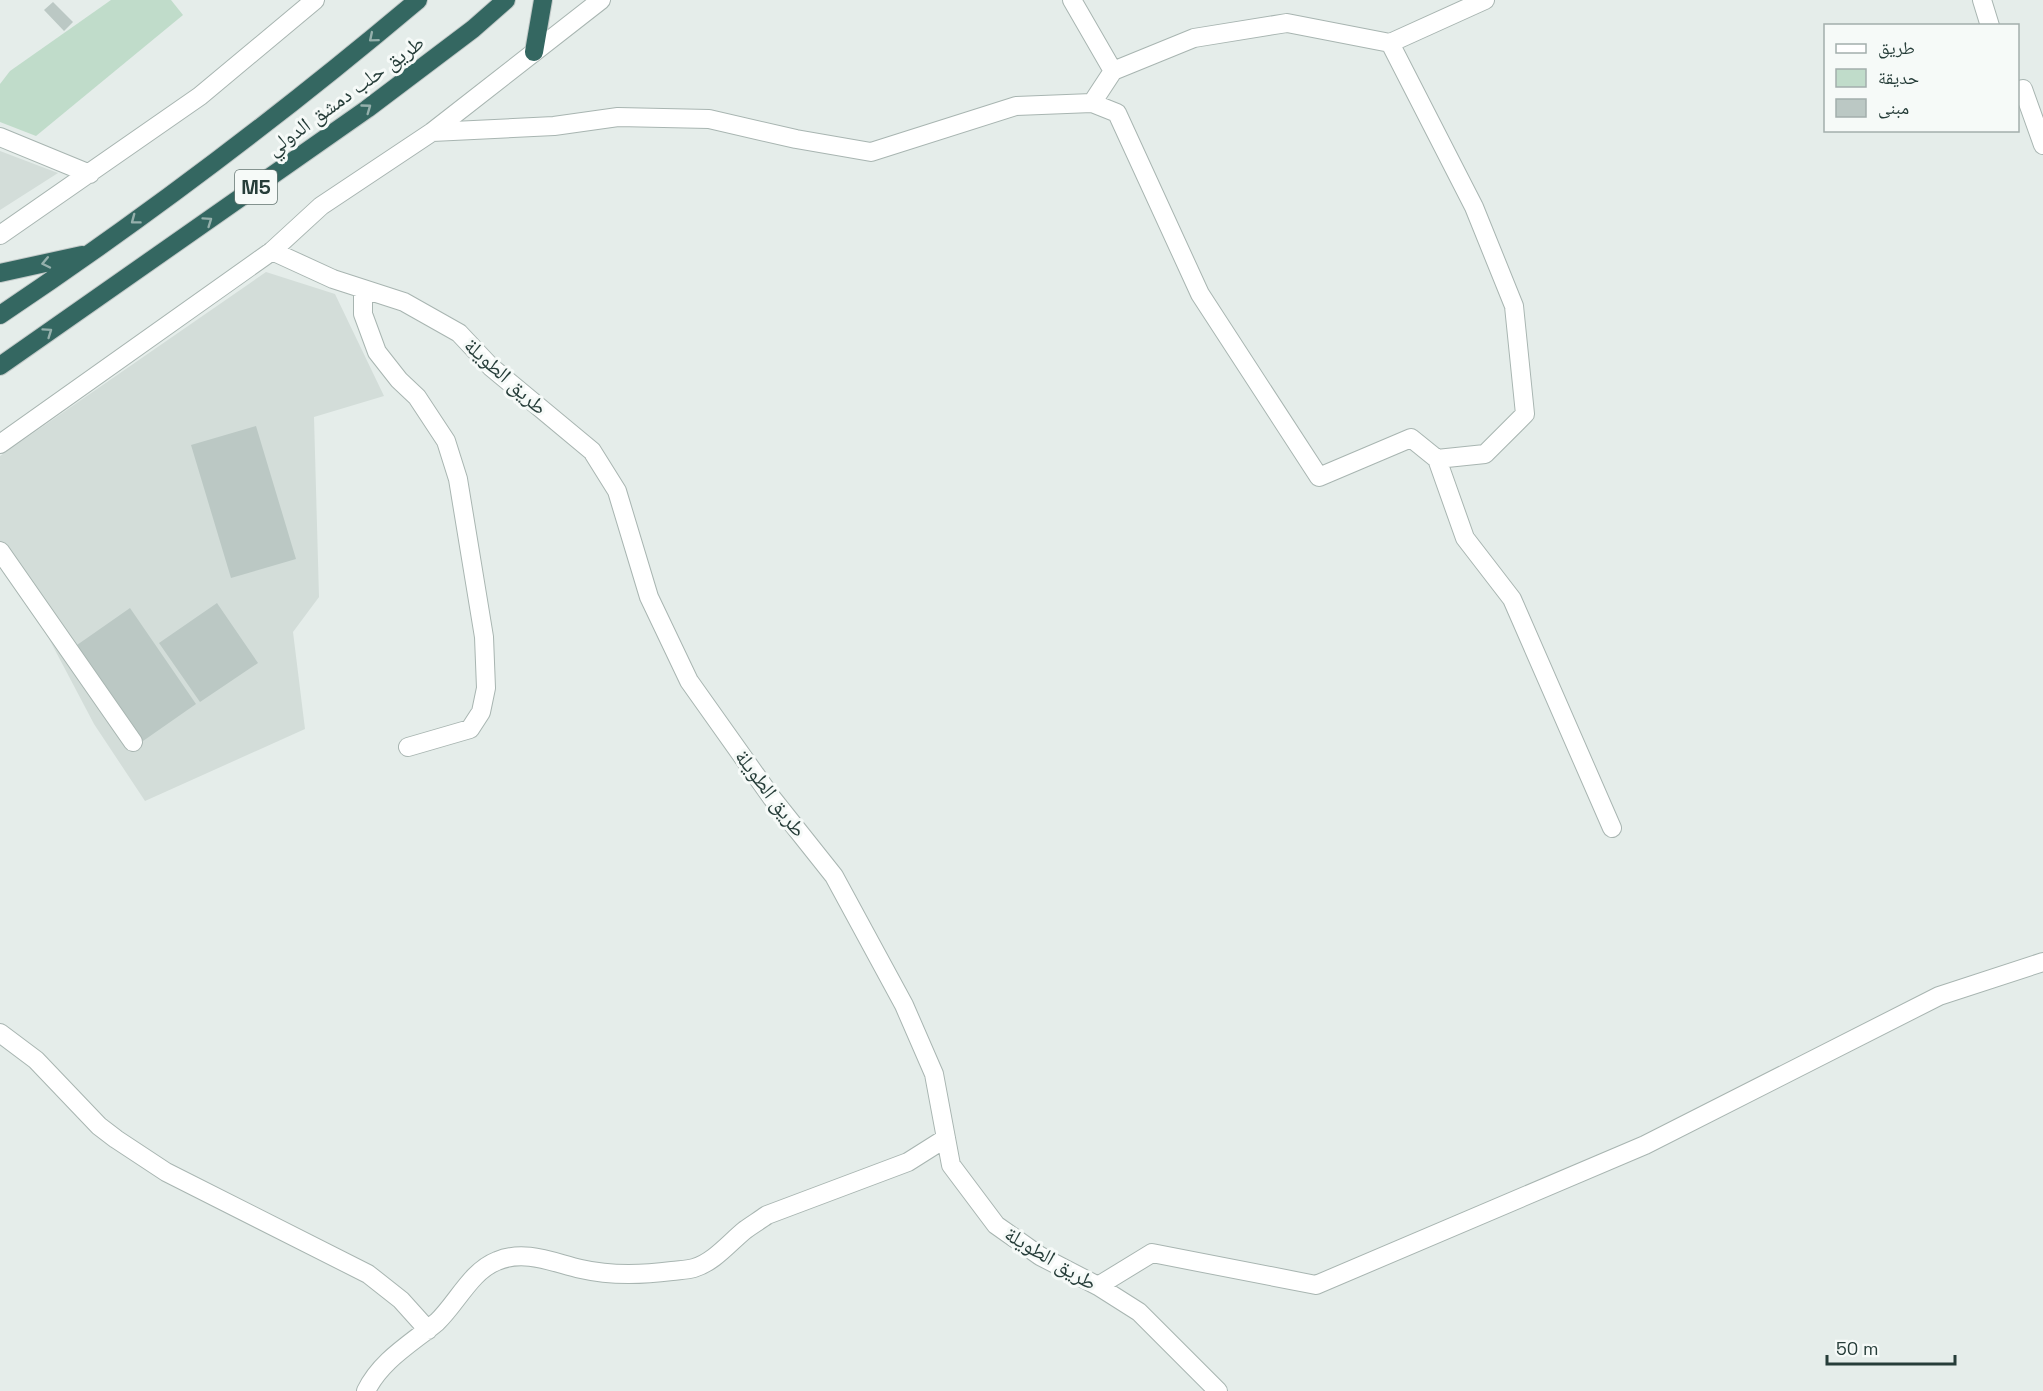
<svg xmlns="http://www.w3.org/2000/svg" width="2043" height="1391" viewBox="0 0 2043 1391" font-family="'Space Grotesk','Noto Naskh Arabic',sans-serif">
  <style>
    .built { fill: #d3ddd9 }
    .green { fill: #c0dcca }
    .building { fill: #bbc8c4 }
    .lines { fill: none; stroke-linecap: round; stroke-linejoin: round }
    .minor-casing { stroke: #a8b5b1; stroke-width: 20 }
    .highway-casing { stroke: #c2c9c8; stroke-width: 20 }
    .minor { stroke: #fff; stroke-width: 18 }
    .highway { stroke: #346761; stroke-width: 18 }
    .oneway { stroke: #95b0ac }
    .labels { text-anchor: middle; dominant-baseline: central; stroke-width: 6; stroke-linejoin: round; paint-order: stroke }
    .shield { fill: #f6faf8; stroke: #647672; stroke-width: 1.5 }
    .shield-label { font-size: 20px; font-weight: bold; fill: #263d39 }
    .street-label { font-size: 21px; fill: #263d39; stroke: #f6faf8 }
  </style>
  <rect width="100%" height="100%" fill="#e5edea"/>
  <!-- built -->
  <path class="built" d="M 0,151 L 58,173 L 0,210 Z
    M 266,272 L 335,294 L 384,396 L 314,417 L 319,597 L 293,632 L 305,729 L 145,801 L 94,724 L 46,633 L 0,568 L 0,456 Z"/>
  <!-- green -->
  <path class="green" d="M 111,0 L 171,0 L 183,15 L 36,136 L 0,122 L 0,84 L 10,71 Z"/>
  <!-- building -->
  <path class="building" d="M 53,2 L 73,22 L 64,31 L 44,10 Z
    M 256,426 L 296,559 L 231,578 L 191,445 Z
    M 217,603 L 258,663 L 200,702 L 159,643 Z
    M 130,608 L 196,704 L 143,741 L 77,645 Z"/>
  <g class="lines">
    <defs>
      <path id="minor" d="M 1072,0 L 1113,71
        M 1982,0 L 1990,26
        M 1390,43 L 1485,0
        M 2023,89 L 2043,145
        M 1092,103 L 1117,113 L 1200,294 L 1319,477 L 1411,438 L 1437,459 L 1465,538 L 1512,599 L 1612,828
        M 432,132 L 554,126 L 618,117 L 709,119 L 796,139 L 871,152 L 1016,106 L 1092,103 L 1113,71 L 1194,38 L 1287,23 L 1390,43 L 1474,207 L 1514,306 L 1525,414 L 1485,454 L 1437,459
        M 0,137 L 90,174
        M 0,235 L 200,96 L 315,0
        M 272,251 L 333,279 L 404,302 L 459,333 L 491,367 L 592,451 L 617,491 L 649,597 L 689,681 L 772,798 L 834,876 L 904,1005 L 934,1074 L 951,1165 L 996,1225 L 1040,1256 L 1098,1286 L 1139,1312 L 1218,1391
        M 363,289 L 363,314 L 377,352 L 399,380 L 417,397 L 446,441 L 458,479 L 484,637 L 486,688 L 481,712 L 470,729 L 408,747
        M 0,444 L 272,251 L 321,206 L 432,132 L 601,0
        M 0,551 L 133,742
        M 0,1033 L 36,1060 L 99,1126 L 116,1139 L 166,1172 L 368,1274 L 401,1300 L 428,1330
        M 1098,1286 L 1152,1253 L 1316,1285 L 1645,1145 L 1939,996 L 2043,962
        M 366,1391 C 381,1360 412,1343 437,1322 C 457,1303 471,1271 497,1261 C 525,1249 554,1263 581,1269 C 611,1276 641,1275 672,1271 C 679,1270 687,1270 694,1268 C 714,1262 729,1243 745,1230 C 752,1225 760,1220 767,1215 L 908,1162 L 946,1138"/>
      <path id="highway" d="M 534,52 L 543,0
        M 0,273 L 82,255
        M 0,315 C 145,218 285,112 418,0
        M 0,366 L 367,109 L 473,29 L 506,0"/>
    </defs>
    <!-- minor casing -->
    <use href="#minor" class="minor-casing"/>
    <!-- highway casing -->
    <use href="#highway" class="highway-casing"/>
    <!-- minor -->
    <use href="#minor" class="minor"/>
    <!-- highway -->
    <use href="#highway" class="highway"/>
  </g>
  <!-- one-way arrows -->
  <defs><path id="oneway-chevron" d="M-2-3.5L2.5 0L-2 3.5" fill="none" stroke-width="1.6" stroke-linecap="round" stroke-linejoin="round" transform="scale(1.5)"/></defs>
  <g class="oneway">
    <use href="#oneway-chevron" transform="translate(373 38) rotate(140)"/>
    <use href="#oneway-chevron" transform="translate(367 108) rotate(-36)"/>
    <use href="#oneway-chevron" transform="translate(135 220) rotate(143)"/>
    <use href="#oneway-chevron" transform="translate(208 221) rotate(-35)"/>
    <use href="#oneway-chevron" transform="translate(46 263) rotate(168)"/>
    <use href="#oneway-chevron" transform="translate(48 332) rotate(-35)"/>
  </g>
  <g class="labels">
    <!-- shield labels -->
    <rect class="shield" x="235" y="170" width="42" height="34" rx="4.5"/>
    <g class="shield-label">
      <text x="256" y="187">M5</text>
    </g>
    <!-- street labels -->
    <g class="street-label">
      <text transform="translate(345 95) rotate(-36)">طريق حلب دمشق الدولي</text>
      <text transform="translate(506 376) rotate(42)">طريق الطويلة</text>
      <text transform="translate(771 793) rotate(53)">طريق الطويلة</text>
      <text transform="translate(1051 1258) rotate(31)">طريق الطويلة</text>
    </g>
  </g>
  <!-- legend -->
  <rect x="1824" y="24" width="195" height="108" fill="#f6faf8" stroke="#a3aeac" stroke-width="1.5"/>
  <rect x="1836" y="44" width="30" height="9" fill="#ffffff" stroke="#a3aeac" stroke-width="1.5"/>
  <text x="1878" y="54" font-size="18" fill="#263d39">طريق</text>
  <rect x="1836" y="69" width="30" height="18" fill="#c0dcca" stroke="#a3aeac" stroke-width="1.5"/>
  <text x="1878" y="84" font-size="18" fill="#263d39">حديقة</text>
  <rect x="1836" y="99" width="30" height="18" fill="#bbc8c4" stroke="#a3aeac" stroke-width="1.5"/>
  <text x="1878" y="114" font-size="18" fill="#263d39">مبنى</text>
  <!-- scale -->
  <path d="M1827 1355v9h128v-9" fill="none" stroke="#263d39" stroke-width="3"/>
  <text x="1836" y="1355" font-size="18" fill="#263d39" stroke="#f6faf8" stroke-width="4.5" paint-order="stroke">50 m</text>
</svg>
